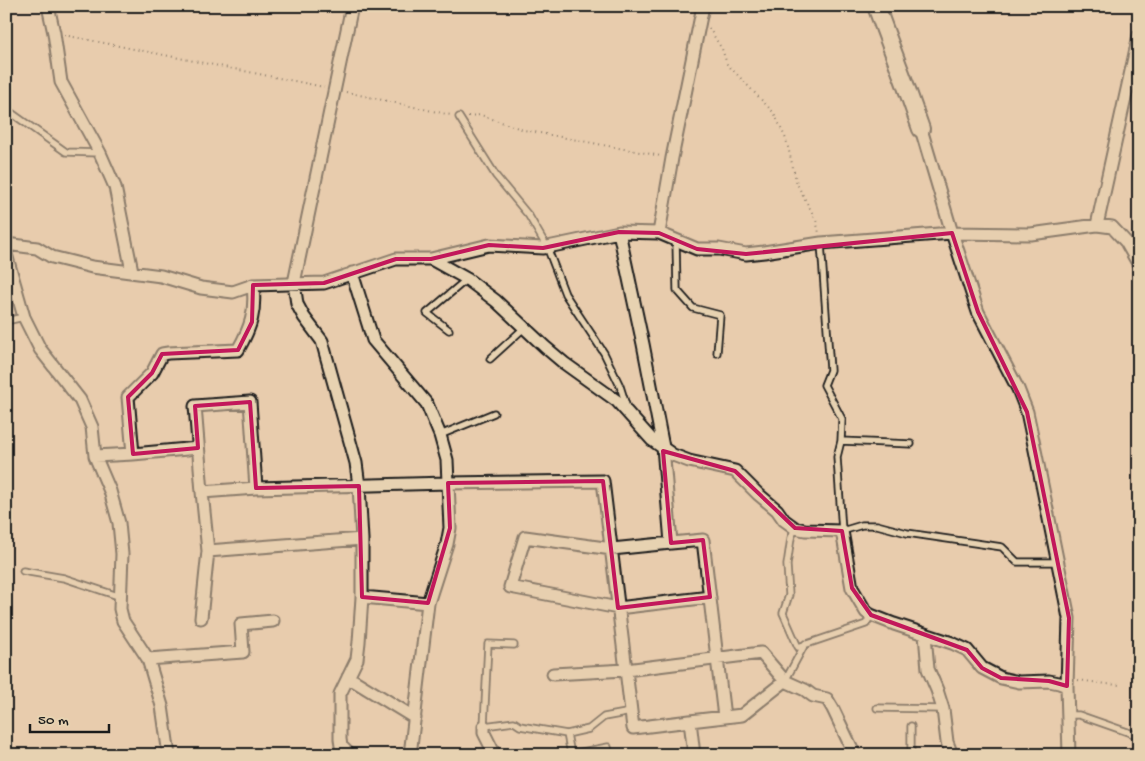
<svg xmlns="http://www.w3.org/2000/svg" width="1145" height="761" viewBox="0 0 1145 761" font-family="'Gochi Hand',sans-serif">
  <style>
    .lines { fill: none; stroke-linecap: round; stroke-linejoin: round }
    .lane-casing { stroke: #1c1c1c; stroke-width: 9 }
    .street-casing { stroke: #1c1c1c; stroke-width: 15 }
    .secondary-casing { stroke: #1c1c1c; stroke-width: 20 }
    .path { stroke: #1c1c1c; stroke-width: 2; stroke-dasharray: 1 4; stroke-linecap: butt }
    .lane { stroke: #e7d2b1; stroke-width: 5.5 }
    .street { stroke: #e7d2b1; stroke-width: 11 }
    .secondary { stroke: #e7d2b1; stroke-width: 16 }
    .marked { fill: none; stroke: #c2185b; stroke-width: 4; stroke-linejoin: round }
  </style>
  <rect width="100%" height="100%" fill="#e8ccad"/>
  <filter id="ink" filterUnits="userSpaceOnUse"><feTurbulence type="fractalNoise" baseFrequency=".02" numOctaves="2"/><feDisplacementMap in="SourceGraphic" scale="10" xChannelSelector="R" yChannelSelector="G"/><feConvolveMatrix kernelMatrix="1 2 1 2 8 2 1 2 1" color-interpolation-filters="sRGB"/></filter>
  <g filter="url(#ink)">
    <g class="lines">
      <defs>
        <path id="lane" d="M 6,109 L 66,152 L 100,153
          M 459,117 L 496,176 L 529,216 L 547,247 L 565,294 L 604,353 L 620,386 L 627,408
          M 676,241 L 677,290 L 693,308 L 720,315 L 717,353
          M 821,243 L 830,370 L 824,385 L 842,419 L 841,441 L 837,457 L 842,531 L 862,525 L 877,525 L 907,533 L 1002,547 L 1017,562 L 1057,562
          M 6,321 L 24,317
          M 449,330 L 427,313 L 467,279
          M 490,359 L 524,328
          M 440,435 L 494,413
          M 841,441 L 911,444
          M 795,528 L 791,538 L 787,565 L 789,595 L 783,613 L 798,647 L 866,624 L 871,615
          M 23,571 L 64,578 L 121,597
          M 514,645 L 488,644 L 484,726 L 514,722 L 520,726 L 567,734 L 571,754 L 608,747 L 610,755
          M 785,681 L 805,644
          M 877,708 L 943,709
          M 1068,715 L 1079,715 L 1139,736
          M 567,734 L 589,729 L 604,717 L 631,712
          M 911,755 L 911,726"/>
        <path id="street" d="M 48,6 L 54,33 L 61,82 L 100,153 L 115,187 L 132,271
          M 921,129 L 952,233 L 978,312 L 1018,389 L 1027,412 L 1034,445 L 1069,618 L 1067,686 L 1069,755
          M 1097,225 L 1139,35
          M 619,232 L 643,344 L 663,447 L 671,543 L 703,540 L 724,717
          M 659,233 L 672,158 L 703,6
          M 6,244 L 37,248 L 52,257 L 92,267 L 161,276 L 201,288 L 233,292 L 253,285 L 324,283 L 396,259 L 431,259 L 489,245 L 543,248 L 619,232 L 659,233 L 697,249 L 719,249 L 746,254 L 764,252 L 821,243 L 952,233 L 1031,234 L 1097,225 L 1112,227 L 1126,242 L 1139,265
          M 6,254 L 24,317 L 40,349 L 80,400 L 92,427 L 95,456 L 110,491 L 119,523 L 122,554 L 120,609 L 123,621 L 148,659 L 162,706 L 169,755
          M 431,259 L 467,279 L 496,301 L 545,347 L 564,363 L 617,401 L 652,440 L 673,455 L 689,461 L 735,471 L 758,494 L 777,510 L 784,520 L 795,528 L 805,530 L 842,531 L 852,588 L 866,612 L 871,615 L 894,624 L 952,643 L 967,650 L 982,668 L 1001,678 L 1019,682 L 1049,681 L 1059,683 L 1067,686
          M 352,273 L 373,340 L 427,404 L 440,435 L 447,460 L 450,528 L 447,544 L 428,603 L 410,755
          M 133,454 L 128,397 L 152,373 L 162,354 L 168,353 L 238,350 C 251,327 256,312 253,285
          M 95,456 L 133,454 L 198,448
          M 202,492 L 195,406 L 250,402 L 256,488
          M 362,539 L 208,551 L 202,492 L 256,488 L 448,483 L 603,481 L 626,670 L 553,674
          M 671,543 L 612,549 L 525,537 L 510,587 L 618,608 L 710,597
          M 362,597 L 428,603
          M 201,618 L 208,551
          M 925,635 L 928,669 L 937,690 L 943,709 L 947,742 L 952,755
          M 148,659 L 243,652 L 241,624 L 273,621
          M 348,677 L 415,718
          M 690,721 L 742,715 L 785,681
          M 484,726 L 484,733 L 495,755
          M 350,755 L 341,746 L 340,739 L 340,694 L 357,659 L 359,642 L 362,597 L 362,539 L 359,486 L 356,463 L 322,341 L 304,317 L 297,304 L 294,283 L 352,6
          M 694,755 L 690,721 L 633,728 L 626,670 L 761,653 L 785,681 L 805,690 L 813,696 L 827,699 L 833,709 L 855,755"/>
        <path id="secondary" d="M 876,6 L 908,92 L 921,129"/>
      </defs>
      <!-- lane casing -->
      <use href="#lane" class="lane-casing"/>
      <!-- street casing -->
      <use href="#street" class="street-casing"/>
      <!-- secondary casing -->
      <use href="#secondary" class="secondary-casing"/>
      <!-- path -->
      <path class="path" d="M 709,28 L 722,49 L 727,64 L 774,113 L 786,139 L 797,184 L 816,220 L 819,233
        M 64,35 L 324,87
        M 346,92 L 451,115
        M 468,116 L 481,115 L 524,130 L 661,156
        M 1078,680 L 1107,684 L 1120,685"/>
      <!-- lane -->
      <use href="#lane" class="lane"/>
      <!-- street -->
      <use href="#street" class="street"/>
      <!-- secondary -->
      <use href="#secondary" class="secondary"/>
    </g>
  </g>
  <!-- marked area -->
  <path d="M0 0H1145V761H0ZM 619,232 L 659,233 L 697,249 L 746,254 L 952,233 L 978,312 L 1027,412 L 1069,618 L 1067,686 L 1049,681 L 1001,678 L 982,668 L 967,650 L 871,615 L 852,588 L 842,531 L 795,528 L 735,471 L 663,451 L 671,543 L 703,540 L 710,597 L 618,608 L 603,481 L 448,483 L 450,528 L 428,603 L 362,597 L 359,486 L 256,488 L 250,402 L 195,406 L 198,448 L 133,454 L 128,397 L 152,373 L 162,354 L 238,350 L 252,322 L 253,285 L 324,283 L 396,259 L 431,259 L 489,245 L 543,248 Z" fill="#e8ccad" fill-opacity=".55" fill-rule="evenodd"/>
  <path class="marked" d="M 619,232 L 659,233 L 697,249 L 746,254 L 952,233 L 978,312 L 1027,412 L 1069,618 L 1067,686 L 1049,681 L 1001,678 L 982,668 L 967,650 L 871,615 L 852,588 L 842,531 L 795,528 L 735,471 L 663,451 L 671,543 L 703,540 L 710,597 L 618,608 L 603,481 L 448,483 L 450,528 L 428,603 L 362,597 L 359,486 L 256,488 L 250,402 L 195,406 L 198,448 L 133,454 L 128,397 L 152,373 L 162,354 L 238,350 L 252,322 L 253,285 L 324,283 L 396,259 L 431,259 L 489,245 L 543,248 Z"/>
  <!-- margin -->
  <rect width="1145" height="761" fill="none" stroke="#e7d2b1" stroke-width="25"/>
  <rect x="12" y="12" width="1120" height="736" fill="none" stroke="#1c1c1c" stroke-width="2" filter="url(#ink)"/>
  <!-- scale -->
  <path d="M30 724v8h79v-8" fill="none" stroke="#1c1c1c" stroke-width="2.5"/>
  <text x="38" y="724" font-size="15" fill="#1c1c1c" stroke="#e7d2b1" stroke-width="4" paint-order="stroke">50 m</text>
</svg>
